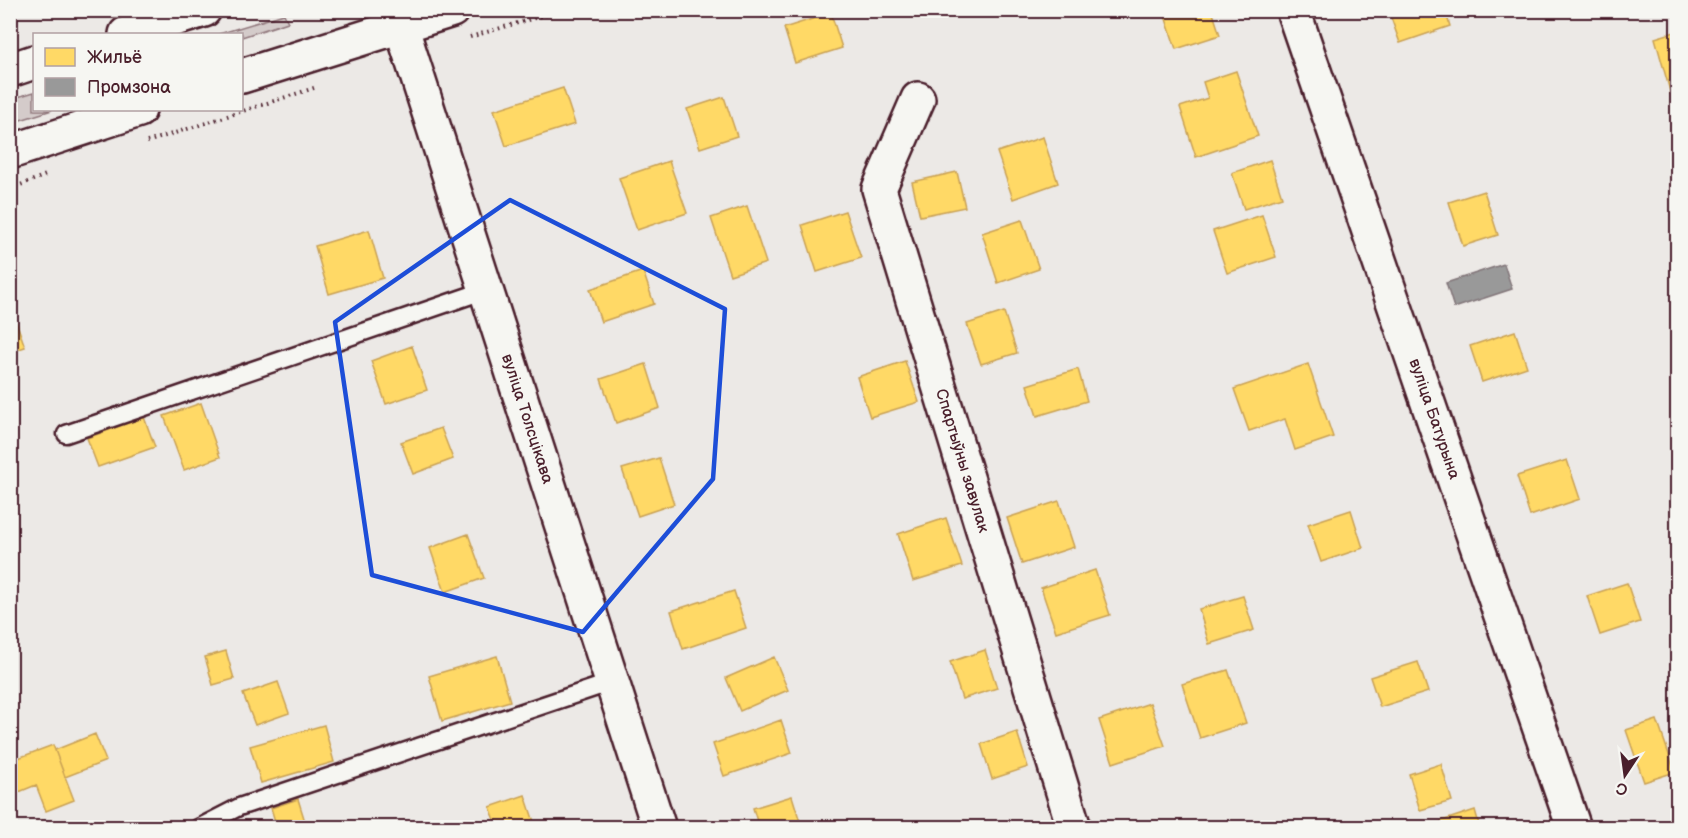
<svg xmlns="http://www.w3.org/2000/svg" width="1688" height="838" viewBox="0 0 1688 838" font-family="'Balsamiq Sans',sans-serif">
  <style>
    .green { fill: #d4cbca; stroke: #8f757a; stroke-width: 1.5 }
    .homes { fill: #ffd966; stroke: #c9a154; stroke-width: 1.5 }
    .industry { fill: #999; stroke: #817478; stroke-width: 1.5 }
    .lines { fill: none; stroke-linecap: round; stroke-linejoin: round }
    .lane-casing { stroke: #4a1f2b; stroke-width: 21 }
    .street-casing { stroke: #4a1f2b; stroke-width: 38 }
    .primary-casing { stroke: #4a1f2b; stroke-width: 38 }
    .path { stroke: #4a1f2b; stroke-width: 4; stroke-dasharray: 1.5 4.5; stroke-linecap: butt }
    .lane { stroke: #f6f6f2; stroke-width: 16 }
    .street { stroke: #f6f6f2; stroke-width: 33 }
    .primary { stroke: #f6f6f2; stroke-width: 33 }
    .marked { fill: none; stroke: #1d4ed8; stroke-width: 4.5; stroke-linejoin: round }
    .labels { text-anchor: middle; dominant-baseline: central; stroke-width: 6; stroke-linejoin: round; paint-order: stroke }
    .street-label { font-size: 16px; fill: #4a1f2b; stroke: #f6f6f2 }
  </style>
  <rect width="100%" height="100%" fill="#ece9e6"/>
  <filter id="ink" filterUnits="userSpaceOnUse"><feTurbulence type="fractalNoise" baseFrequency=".0167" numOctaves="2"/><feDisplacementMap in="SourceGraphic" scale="12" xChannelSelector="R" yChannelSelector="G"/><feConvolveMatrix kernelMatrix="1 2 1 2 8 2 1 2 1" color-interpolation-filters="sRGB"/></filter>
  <g filter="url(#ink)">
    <!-- green -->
    <path class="green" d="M 284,14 L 288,22 L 242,37 L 242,34 L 219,34 Z
      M 34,92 L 34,110 L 52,110 L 11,123 L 11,99 Z"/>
    <!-- homes -->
    <path class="homes" d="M 1163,10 L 1212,10 L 1220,35 L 1176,49 Z
      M 1393,10 L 1445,10 L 1450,26 L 1400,43 L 1389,12 Z
      M 831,13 L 842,48 L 795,63 L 784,28 Z
      M 1678,31 L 1678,101 L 1673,102 L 1655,38 Z
      M 1236,71 L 1258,136 L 1196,157 L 1180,107 L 1208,98 L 1203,82 Z
      M 563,88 L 575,124 L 506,146 L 494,110 Z
      M 724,97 L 737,136 L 700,148 L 687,109 Z
      M 1043,137 L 1058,183 L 1013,199 L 997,152 Z
      M 1270,160 L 1282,197 L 1244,209 L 1232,173 Z
      M 669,161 L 687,213 L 637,230 L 619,178 Z
      M 957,172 L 965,207 L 920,216 L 912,182 Z
      M 1484,191 L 1498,235 L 1463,246 L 1449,202 Z
      M 747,206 L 766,263 L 730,275 L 711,218 Z
      M 845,211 L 861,258 L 817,272 L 802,225 Z
      M 1262,215 L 1276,257 L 1227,273 L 1213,231 Z
      M 1022,220 L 1039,269 L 998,283 L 982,233 Z
      M 369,230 L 383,278 L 329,294 L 315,246 Z
      M 643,271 L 654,304 L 601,322 L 590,289 Z
      M 1004,312 L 1017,353 L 981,364 L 967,324 Z
      M 16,321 L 25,347 L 10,352 L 10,323 Z
      M 1515,331 L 1527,367 L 1482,382 L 1470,346 Z
      M 412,346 L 427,390 L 386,404 L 371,361 Z
      M 905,361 L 919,402 L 870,417 L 857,377 Z
      M 646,364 L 660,408 L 616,423 L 601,379 Z
      M 1308,364 L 1333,437 L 1295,450 L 1285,419 L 1249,431 L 1234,389 Z
      M 1078,369 L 1087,401 L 1037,416 L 1027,385 Z
      M 201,403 L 220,457 L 184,470 L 164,416 Z
      M 144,417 L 155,447 L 98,467 L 87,438 Z
      M 441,428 L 453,459 L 413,474 L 401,442 Z
      M 659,458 L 674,504 L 638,516 L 622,469 Z
      M 1567,460 L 1580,499 L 1530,516 L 1517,476 Z
      M 1059,501 L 1074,547 L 1022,564 L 1007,518 Z
      M 1351,510 L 1363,548 L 1321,562 L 1308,524 Z
      M 946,518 L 962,566 L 913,581 L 898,534 Z
      M 468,534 L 484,578 L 445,592 L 430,548 Z
      M 1095,570 L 1110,615 L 1056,632 L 1041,588 Z
      M 1627,583 L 1640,622 L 1600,635 L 1587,596 Z
      M 734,591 L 746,628 L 683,649 L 671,611 Z
      M 1243,596 L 1254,630 L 1209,644 L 1199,609 Z
      M 985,650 L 997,688 L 962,699 L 950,662 Z
      M 226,651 L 234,679 L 213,685 L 205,657 Z
      M 497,656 L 510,701 L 442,721 L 429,676 Z
      M 774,657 L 788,690 L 740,711 L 726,678 Z
      M 1418,662 L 1428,692 L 1380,707 L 1370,677 Z
      M 1228,670 L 1246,723 L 1200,738 L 1182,684 Z
      M 278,682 L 289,713 L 255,725 L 243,694 Z
      M 1150,703 L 1165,746 L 1113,763 L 1099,720 Z
      M 781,720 L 792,753 L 724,776 L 713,744 Z
      M 1657,720 L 1675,772 L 1644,782 L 1626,730 Z
      M 324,725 L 334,762 L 261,783 L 250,746 Z
      M 1017,732 L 1028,767 L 992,779 L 981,744 Z
      M 95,734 L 106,761 L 65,777 L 55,750 Z
      M 53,745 L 74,800 L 46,811 L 36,785 L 19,792 L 10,770 L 10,761 Z
      M 1441,764 L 1452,801 L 1420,810 L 1409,774 Z
      M 525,795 L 536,828 L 498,828 L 490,807 Z
      M 792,796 L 802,828 L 759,828 L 753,808 Z
      M 298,799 L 307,828 L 277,828 L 271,808 Z
      M 1475,810 L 1480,828 L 1421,828 Z"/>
    <!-- industry -->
    <path class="industry" d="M 1504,264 L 1512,289 L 1454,308 L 1446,283 Z"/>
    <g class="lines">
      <defs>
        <path id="lane" d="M 66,434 L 486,290
          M 198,828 L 239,807 L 612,682"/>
        <path id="street" d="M 396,10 L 659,828
          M 1293,10 L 1574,828
          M 918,99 L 879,189 L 1074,828"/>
        <path id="primary" d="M 126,34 L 204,10
          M 10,70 L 34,62
          M 242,76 L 452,10
          M 10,152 L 139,110"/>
      </defs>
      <!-- lane casing -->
      <use href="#lane" class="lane-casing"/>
      <!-- street casing -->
      <use href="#street" class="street-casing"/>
      <!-- primary casing -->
      <use href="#primary" class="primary-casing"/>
      <!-- path -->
      <path class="path" d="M 470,37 L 562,10
        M 147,142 L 314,88
        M 10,189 L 46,175"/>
      <!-- lane -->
      <use href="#lane" class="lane"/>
      <!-- street -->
      <use href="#street" class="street"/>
      <!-- primary -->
      <use href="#primary" class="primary"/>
    </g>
  </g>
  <!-- marked area -->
  <path class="marked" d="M 510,200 L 725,309 L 713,479 L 583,632 L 372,575 L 335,322 Z"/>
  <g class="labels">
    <!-- street labels -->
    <g class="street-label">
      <text transform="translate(527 419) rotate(72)">вуліца Толсцікава</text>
      <text transform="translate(1434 419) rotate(71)">вуліца Батурына</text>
      <text transform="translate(962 461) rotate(73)">Спартыўны завулак</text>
    </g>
  </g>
  <!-- margin -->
  <rect width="1688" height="838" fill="none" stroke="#f6f6f2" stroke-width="36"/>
  <rect x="18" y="18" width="1652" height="802" fill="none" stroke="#4a1f2b" stroke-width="2" filter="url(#ink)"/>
  <!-- legend -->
  <rect x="33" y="33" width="210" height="78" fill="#f6f6f2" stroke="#b1a0a2" stroke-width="1.5"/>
  <rect x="45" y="48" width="30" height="18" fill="#ffd966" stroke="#b1a0a2" stroke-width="1.5"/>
  <text x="87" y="63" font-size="18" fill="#4a1f2b">Жильё</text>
  <rect x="45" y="78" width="30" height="18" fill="#999999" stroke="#b1a0a2" stroke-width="1.5"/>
  <text x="87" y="93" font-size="18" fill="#4a1f2b">Промзона</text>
  <!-- north arrow -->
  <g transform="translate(1625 775) rotate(193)" stroke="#f6f6f2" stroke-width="4.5" paint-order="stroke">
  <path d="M0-4.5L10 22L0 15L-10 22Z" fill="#4a1f2b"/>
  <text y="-9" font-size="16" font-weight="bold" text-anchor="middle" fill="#4a1f2b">С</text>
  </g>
</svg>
